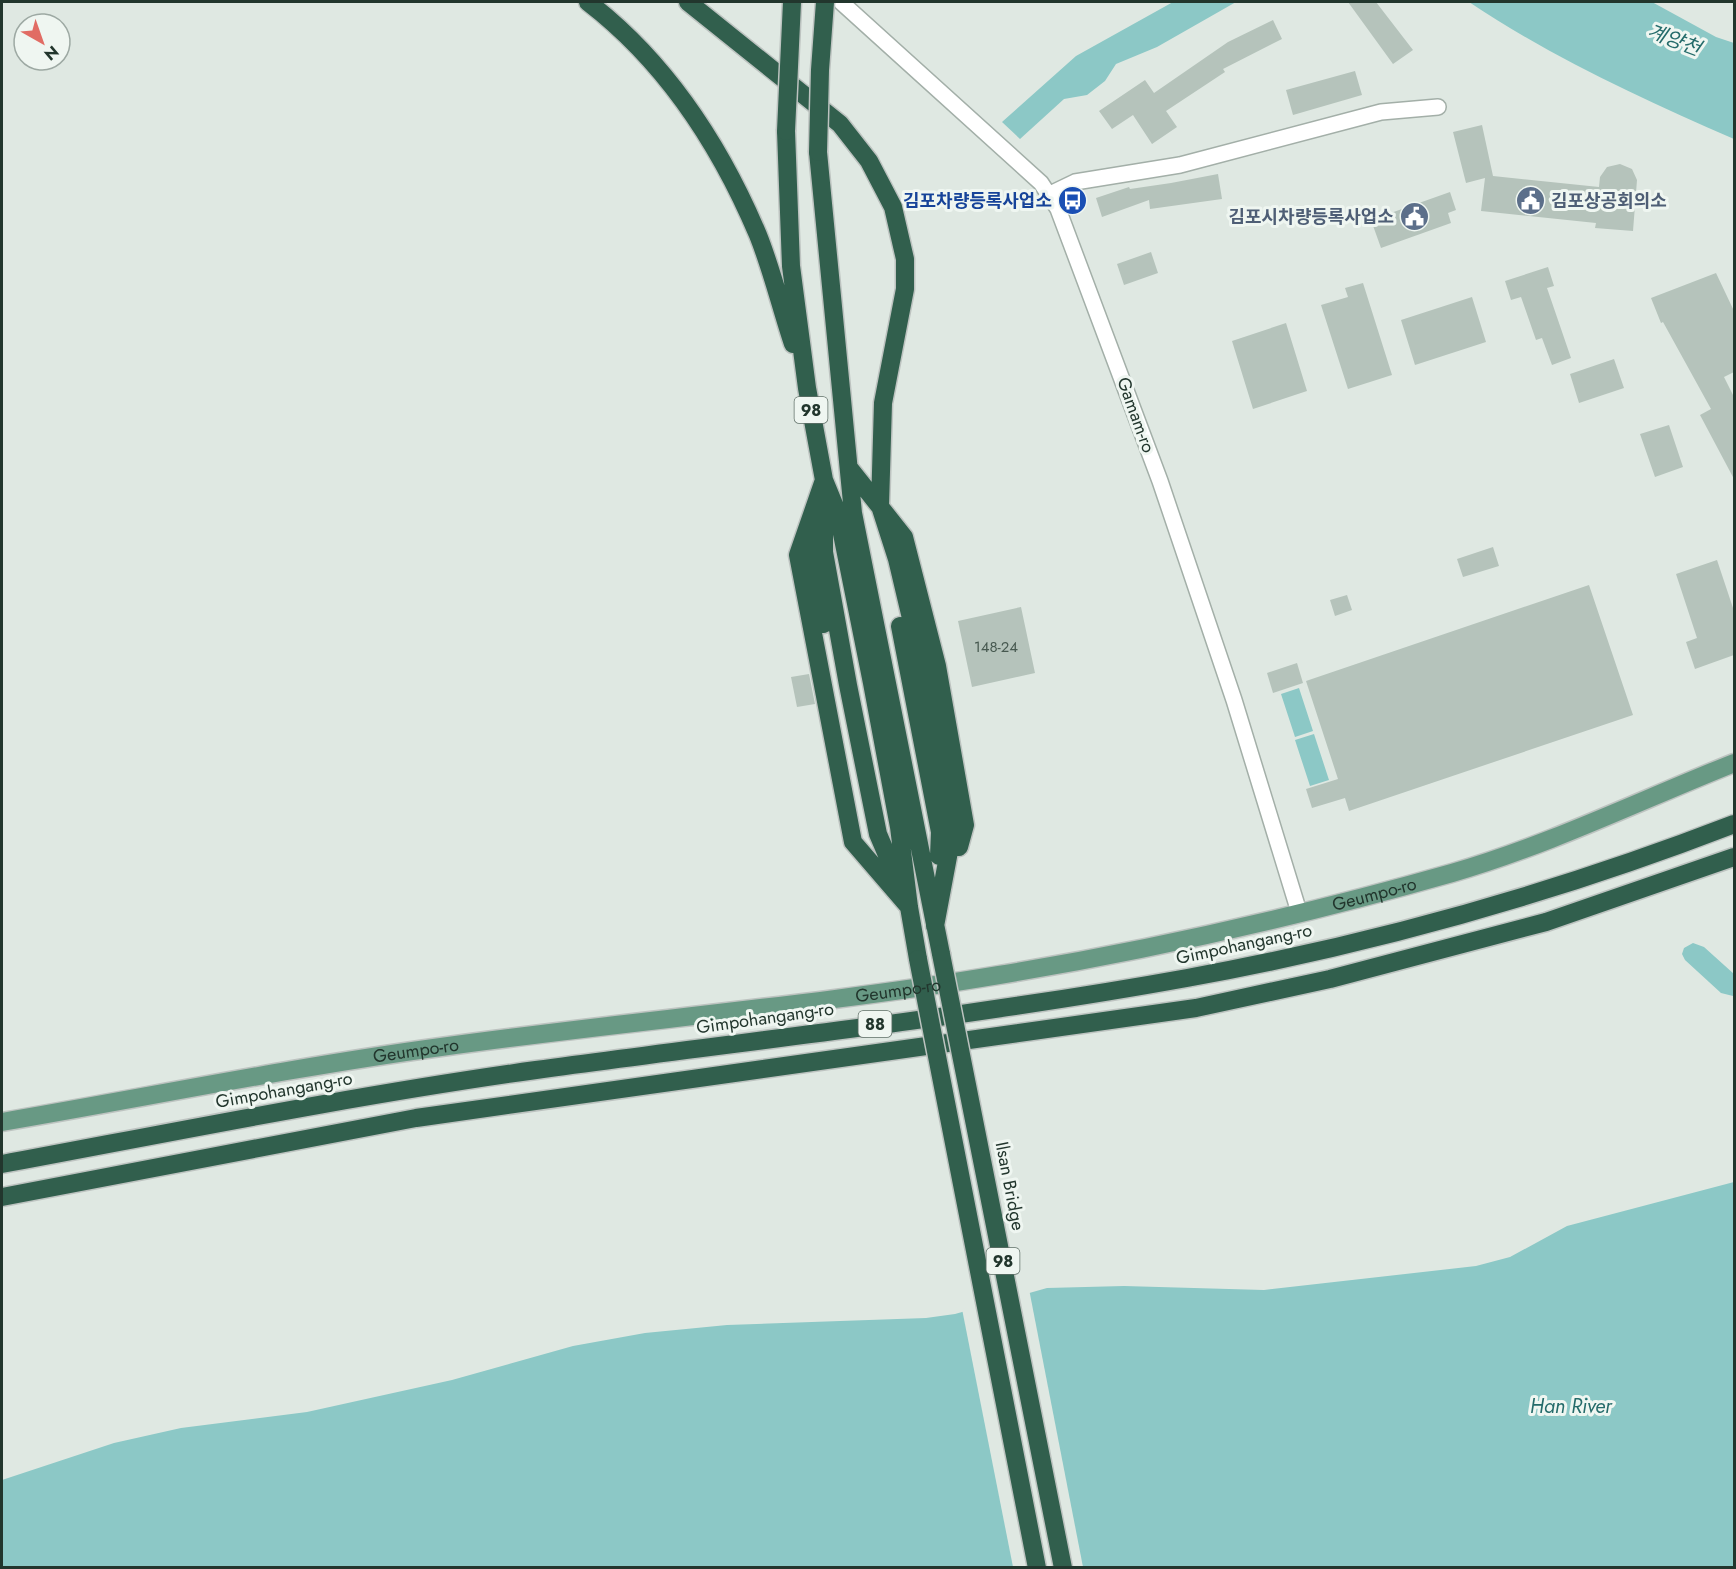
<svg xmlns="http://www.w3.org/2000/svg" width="1736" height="1569" viewBox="0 0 1736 1569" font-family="Jost,'Noto Sans KR',sans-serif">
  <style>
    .water { fill: #8cc8c6 }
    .pier { fill: #dfe8e2 }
    .building { fill: #b5c3bb }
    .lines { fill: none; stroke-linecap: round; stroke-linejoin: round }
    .minor-casing { stroke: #a3afa8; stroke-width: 18 }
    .major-casing { stroke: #bdc3c0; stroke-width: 21 }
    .highway-casing { stroke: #bdc3c0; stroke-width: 21 }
    .minor { stroke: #fff; stroke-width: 15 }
    .major { stroke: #689984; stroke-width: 18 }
    .highway { stroke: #315f4d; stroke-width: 18 }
    .highway-bridge-casing { stroke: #bdc3c0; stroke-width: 21; stroke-linecap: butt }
    .highway-bridge { stroke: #315f4d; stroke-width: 18 }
    .labels { text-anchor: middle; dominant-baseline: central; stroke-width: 6; stroke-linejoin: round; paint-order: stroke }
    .number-label { font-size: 15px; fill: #475950 }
    .shield { fill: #eff6f1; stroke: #607068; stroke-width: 1.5 }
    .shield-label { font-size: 16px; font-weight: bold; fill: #22362d }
    .transit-label { font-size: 18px; font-weight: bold; fill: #164399; stroke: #eff6f1; text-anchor: end }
    .service-label { font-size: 18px; font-weight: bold; fill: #4e5e75; stroke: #eff6f1; text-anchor: start }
    .street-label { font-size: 18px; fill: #22362d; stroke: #eff6f1 }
    .water-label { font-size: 20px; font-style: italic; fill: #246b6a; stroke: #eff6f1 }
  </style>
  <rect width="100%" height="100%" fill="#dfe8e2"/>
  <!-- water -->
  <path class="water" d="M 1173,2 L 1236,2 L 1157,47 L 1116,64 L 1105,81 L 1087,95 L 1064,99 L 1020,139 L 1002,122 L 1076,56 Z
    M 1469,2 L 1652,2 L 1716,37 L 1734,43 L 1734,139 C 1642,99 1553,58 1469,2 Z
    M 1299,688 L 1313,731 L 1295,737 L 1281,694 Z
    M 1314,734 L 1329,780 L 1310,786 L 1295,740 Z
    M 1693,943 L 1704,947 L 1734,974 L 1733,996 L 1721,993 L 1685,960 L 1682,954 L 1684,948 Z
    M 1734,1182 L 1734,1567 L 2,1568 L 2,1480 L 114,1443 L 181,1428 L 307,1412 L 452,1380 L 573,1346 L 645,1333 L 727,1325 L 926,1318 L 955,1314 L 1047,1288 L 1124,1286 L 1264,1290 L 1476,1266 L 1510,1257 L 1567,1226 Z"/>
  <!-- pier -->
  <path class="pier" d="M 1029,1289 L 1083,1567 L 1013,1567 L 962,1309 Z"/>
  <!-- building -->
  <path class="building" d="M 1348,2 L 1376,2 L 1413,50 L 1393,64 Z
    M 1273,20 L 1282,39 L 1223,69 L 1225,72 L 1166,111 L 1177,127 L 1152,144 L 1133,115 L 1112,129 L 1099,111 L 1145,80 L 1154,93 L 1228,42 Z
    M 1355,71 L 1362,95 L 1293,115 L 1286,90 Z
    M 1482,125 L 1493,176 L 1599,187 L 1600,177 L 1607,167 L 1620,164 L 1632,169 L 1637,180 L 1633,231 L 1595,228 L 1596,223 L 1481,211 L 1485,178 L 1466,183 L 1453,132 Z
    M 1218,174 L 1222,199 L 1150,209 L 1149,200 L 1102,217 L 1096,198 L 1129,187 L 1130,189 L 1171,183 Z
    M 1450,192 L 1456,210 L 1448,213 L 1451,223 L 1381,248 L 1371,220 Z
    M 1151,252 L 1158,273 L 1124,285 L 1117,264 Z
    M 1548,267 L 1554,286 L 1547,288 L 1571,358 L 1552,365 L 1542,338 L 1536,340 L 1521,297 L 1511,300 L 1505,281 Z
    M 1716,273 L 1734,311 L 1734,372 L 1724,377 L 1734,397 L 1734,479 L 1700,415 L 1711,409 L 1663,322 L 1661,323 L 1651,298 Z
    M 1363,283 L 1392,375 L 1348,389 L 1321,305 L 1348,297 L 1345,288 Z
    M 1472,297 L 1486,342 L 1415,365 L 1401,320 Z
    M 1286,323 L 1307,391 L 1253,409 L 1232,341 Z
    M 1614,359 L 1624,388 L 1579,403 L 1570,374 Z
    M 1669,425 L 1683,467 L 1655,477 L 1640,434 Z
    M 1493,547 L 1499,566 L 1463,577 L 1457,559 Z
    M 1717,560 L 1734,611 L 1734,655 L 1695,669 L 1686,642 L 1697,638 L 1676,574 Z
    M 1589,585 L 1633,715 L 1349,811 L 1345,798 L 1312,808 L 1306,789 L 1338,779 L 1306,681 Z
    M 1347,595 L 1352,610 L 1335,616 L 1330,600 Z
    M 1021,607 L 1035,673 L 972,687 L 958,621 Z
    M 1297,663 L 1303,683 L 1273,693 L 1267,673 Z
    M 809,674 L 815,704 L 797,707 L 791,677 Z"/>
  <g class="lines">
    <defs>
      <path id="minor" d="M 841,2 L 1041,183 L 1058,209 L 1160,481 L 1234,700 L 1299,912
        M 1050,194 L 1075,182 L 1180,165 L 1381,112 L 1438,107"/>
      <g id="major">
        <path id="s1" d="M 2,1122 C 148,1097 294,1067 441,1047 C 627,1021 814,1006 999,975 C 1151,950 1304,915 1452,873 C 1549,845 1641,800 1734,763"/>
      </g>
      <path id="highway" d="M 588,2 C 666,62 720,145 758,235 C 772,270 781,308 793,344
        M 688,2 L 840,124 L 869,161 L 893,207 L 905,259 L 905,289 L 883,403 L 880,506 L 897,559 L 923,669 L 953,830 L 935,926
        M 786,131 L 791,266 L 807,388 L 824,480 L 838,514 L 872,683 L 899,827 L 909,907 L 918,959
        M 818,152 L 853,513 L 941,954
        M 850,469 L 904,537 L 937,666 L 965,825 L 959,847
        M 824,480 L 798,555 L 853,842 L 909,907
        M 824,493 L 824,552 L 848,685 L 878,834 L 901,888
        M 813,533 L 811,554 L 824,624
        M 900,626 L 940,832 L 939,856
        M 2,1164 C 179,1131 357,1095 536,1070 C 753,1040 972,1017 1187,978 C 1374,944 1558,892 1734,824
        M 2,1197 L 416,1118 L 1196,1008 L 1330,979 L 1546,922 L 1734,857"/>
    </defs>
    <!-- minor casing -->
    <use href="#minor" class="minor-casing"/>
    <!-- major casing -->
    <use href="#major" class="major-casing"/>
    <!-- highway casing -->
    <use href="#highway" class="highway-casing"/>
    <!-- minor -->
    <use href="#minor" class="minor"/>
    <!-- major -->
    <use href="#major" class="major"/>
    <!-- highway -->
    <use href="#highway" class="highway"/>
    <defs>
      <path id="highway-bridge" d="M 786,131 L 792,2
        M 818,152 L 820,70 L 825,2
        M 941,954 L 1063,1568
        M 918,959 L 1037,1568"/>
    </defs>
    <!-- highway-bridge casing -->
    <use href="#highway-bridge" class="highway-bridge-casing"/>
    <!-- highway-bridge -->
    <use href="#highway-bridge" class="highway-bridge"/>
  </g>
  <!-- icons -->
  <defs>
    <symbol id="bus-disc" viewBox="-11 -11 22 22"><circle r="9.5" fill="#1a4fb4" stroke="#eff6f1"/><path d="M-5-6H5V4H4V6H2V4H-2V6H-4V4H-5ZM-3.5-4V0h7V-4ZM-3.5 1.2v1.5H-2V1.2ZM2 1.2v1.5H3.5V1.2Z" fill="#fff"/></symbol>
    <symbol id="civic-disc" viewBox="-11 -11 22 22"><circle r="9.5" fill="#5c6f8a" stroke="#eff6f1"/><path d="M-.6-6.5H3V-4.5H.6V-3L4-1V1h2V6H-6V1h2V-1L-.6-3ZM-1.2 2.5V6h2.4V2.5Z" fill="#fff"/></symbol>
  </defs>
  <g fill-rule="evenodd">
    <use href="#bus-disc" x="1056" y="184" width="33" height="33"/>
    <use href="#civic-disc" x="1514" y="184" width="33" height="33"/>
    <use href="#civic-disc" x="1398" y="200" width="33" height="33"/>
  </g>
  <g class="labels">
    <!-- number labels -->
    <g class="number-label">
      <text x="996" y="647">148-24</text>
    </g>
    <!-- shield labels -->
    <g class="shield">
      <rect x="794.5" y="397" width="33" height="26" rx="4.5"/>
      <rect x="858.5" y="1011" width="33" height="26" rx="4.5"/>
      <rect x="986.5" y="1248" width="33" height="26" rx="4.5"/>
    </g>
    <g class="shield-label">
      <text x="811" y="410">98</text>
      <text x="875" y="1024">88</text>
      <text x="1003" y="1261">98</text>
    </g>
    <!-- transit labels -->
    <g class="transit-label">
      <text x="1052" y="201">김포차량등록사업소</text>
    </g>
    <!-- service labels -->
    <g class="service-label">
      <text x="1551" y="201">김포상공회의소</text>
      <text x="1394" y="217" text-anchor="end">김포시차량등록사업소</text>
    </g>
    <!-- street labels -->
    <g class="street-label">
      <text transform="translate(1136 415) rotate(70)">Gamam-ro</text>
      <text stroke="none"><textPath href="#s1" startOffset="1392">Geumpo-ro</textPath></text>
      <text transform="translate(1244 944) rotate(-12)">Gimpohangang-ro</text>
      <text stroke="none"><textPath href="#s1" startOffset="906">Geumpo-ro</textPath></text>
      <text transform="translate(765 1018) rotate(-8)">Gimpohangang-ro</text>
      <text stroke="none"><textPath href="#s1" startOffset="420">Geumpo-ro</textPath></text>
      <text transform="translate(284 1090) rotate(-10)">Gimpohangang-ro</text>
      <text transform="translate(1010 1186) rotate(79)">Ilsan Bridge</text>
    </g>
    <!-- water labels -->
    <g class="water-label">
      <text transform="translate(1674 40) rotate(21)">계양천</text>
      <text x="1571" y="1406">Han River</text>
    </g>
  </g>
  <!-- border -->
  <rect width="1736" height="1569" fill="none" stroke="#22362d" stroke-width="6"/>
  <!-- north arrow -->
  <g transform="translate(42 42) rotate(140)"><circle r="28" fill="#eff6f1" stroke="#9da9a3" stroke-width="1.5"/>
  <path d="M0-4.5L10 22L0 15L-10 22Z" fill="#e16c64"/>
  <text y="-9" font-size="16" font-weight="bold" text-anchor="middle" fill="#22362d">N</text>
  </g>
</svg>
